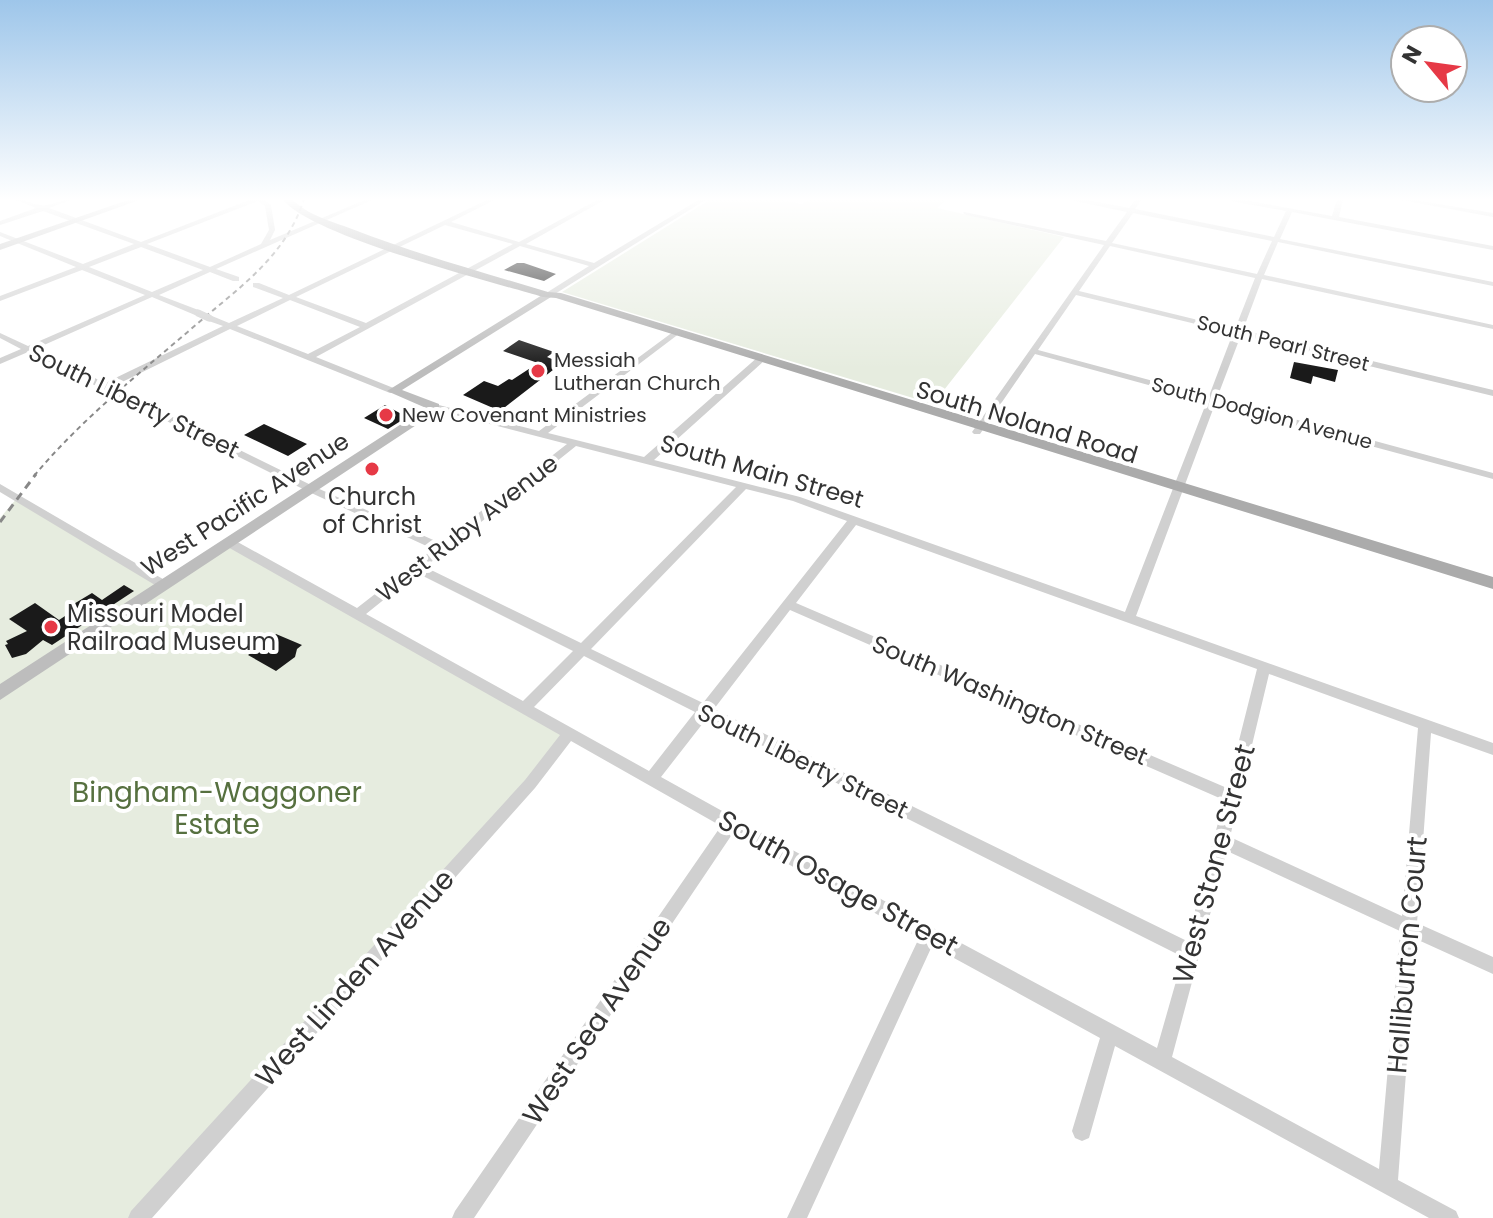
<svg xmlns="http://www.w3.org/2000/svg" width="1493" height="1218" viewBox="0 0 1493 1218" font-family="Poppins,sans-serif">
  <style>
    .green { fill: #e6ecdf }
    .building { fill: #1a1a1a }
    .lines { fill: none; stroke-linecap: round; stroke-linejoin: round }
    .street { fill: #d0d0d0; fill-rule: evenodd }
    .secondary { fill: #bdbdbd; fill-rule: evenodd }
    .primary { fill: #ababab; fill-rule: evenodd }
    .rail-far1 { stroke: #888; stroke-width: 2; stroke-dasharray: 5 4; stroke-linecap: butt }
    .rail { stroke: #888; stroke-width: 3; stroke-dasharray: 8 6; stroke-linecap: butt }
    .street-bridge { stroke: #d0d0d0; stroke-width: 7 }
    .poi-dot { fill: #e63946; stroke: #fff; stroke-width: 3 }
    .labels { text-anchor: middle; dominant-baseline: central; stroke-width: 8; stroke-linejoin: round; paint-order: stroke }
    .far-street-label { font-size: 20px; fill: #333; stroke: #fff }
    .far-poi-label { font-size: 20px; fill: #333; stroke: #fff; text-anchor: start }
    .street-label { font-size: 24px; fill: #333; stroke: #fff }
    .poi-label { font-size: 24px; fill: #333; stroke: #fff }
    .near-park-label { font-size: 28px; fill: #56703f; stroke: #fff }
    .near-street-label { font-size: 28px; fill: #333; stroke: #fff }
  </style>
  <rect width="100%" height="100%" fill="#fff"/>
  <!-- green -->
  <path class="green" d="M 711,199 L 776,199 L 802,204 L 810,199 L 947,199 L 937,208 L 1064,237 L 933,404 L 562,292 Z
    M 18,497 L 164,585 L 230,543 L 568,735 L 138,1218 L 0,1218 L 0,518 Z"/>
  <!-- building -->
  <path class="building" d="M 517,263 L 524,263 L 556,274 L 544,281 L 504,270 Z
    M 519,340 L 554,352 L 547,357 L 562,363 L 500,411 L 463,395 L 484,381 L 498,386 L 509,379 L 512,380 L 538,363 L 503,351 Z
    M 1294,362 L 1338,370 L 1335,382 L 1313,376 L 1311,384 L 1290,378 Z
    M 385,405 L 407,417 L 388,429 L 364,418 Z
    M 264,424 L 307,444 L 288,456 L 244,435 Z
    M 124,585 L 134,591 L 52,645 L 43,640 L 26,654 L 12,658 L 5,645 L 8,644 L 6,641 L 27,631 L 9,619 L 35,603 L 59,620 L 77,608 L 72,605 L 92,593 L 102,600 Z
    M 276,634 L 302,645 L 297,649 L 295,657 L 276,671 L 248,655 Z"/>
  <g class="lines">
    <!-- street -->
    <path class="street" d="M 14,199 C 24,198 30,204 40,205 C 50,207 62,199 73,199 L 49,208 L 141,242 L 252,199 L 263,199 L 271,205 L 275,230 L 270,240 L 367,199 L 374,199 L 216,269 L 239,277 L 239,281 L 233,281 L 210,272 L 159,295 L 201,311 L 201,315 L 195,315 L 152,297 L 35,349 L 105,383 L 223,326 L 206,320 L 206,316 L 212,316 L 229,323 L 283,298 L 253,287 L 253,283 L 259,283 L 289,295 L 489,199 L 496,199 L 451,222 L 519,242 L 599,199 L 606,199 L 526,244 L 594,263 L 700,199 L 707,199 L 550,297 L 543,295 L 589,266 L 520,246 L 316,357 L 396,389 L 396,393 L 390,393 L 230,329 L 112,387 L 315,487 L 440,543 L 567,444 L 432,409 L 432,405 L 435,404 L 539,431 L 677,329 L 680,329 L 680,333 L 548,433 L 644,457 L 759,356 L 765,356 L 765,360 L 654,460 L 800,497 L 1125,612 L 1207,401 L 1035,354 L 980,434 L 974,434 L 972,432 L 1104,245 L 966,215 L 963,213 L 964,212 L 1106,241 L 1127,212 L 1075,201 L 1072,199 L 1082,199 L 1129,208 L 1136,199 L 1142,199 L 1135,209 L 1274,237 L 1286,211 L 1231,201 L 1228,199 L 1239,199 L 1332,216 L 1337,199 L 1343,199 L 1339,217 L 1493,246 L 1493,250 L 1292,212 L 1280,239 L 1493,282 L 1493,286 L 1278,242 L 1264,275 L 1493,325 L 1493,329 L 1262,279 L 1243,330 L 1493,390 L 1493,396 L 1241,335 L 1217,398 L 1493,473 L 1493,479 L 1215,404 L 1136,616 L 1493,743 L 1493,755 L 1431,733 L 1417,923 L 1493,957 L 1493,974 L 1416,939 L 1398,1180 L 1456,1211 L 1459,1218 L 1429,1218 L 1115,1046 L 1089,1138 L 1082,1141 L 1075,1138 L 1072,1131 L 1100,1038 L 932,946 L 807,1218 L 787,1218 L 919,938 L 733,833 L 474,1218 L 452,1218 L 455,1211 L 721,826 L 571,741 L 535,788 L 152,1218 L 128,1218 L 131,1211 L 525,780 L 560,735 L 226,546 L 224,543 L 226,540 L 234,540 L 357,608 L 433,549 L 307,491 L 28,352 L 0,364 L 0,358 L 21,349 L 0,338 L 0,333 L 28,346 L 145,295 L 82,270 L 0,301 L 0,296 L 76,267 L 0,236 L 0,232 L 83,264 L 134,244 L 43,211 L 0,225 L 0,221 L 36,208 ZM 258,201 L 265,206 L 269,230 L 261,244 L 210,267 L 147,244 ZM 1133,213 L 1272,241 L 1257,274 L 1112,243 ZM 445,225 L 513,244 L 366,323 L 296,297 ZM 1110,246 L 1255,278 L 1235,329 L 1079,291 ZM 141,247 L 203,270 L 152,292 L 89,267 ZM 1076,295 L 1233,333 L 1209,396 L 1038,350 ZM 290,300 L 360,327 L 308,354 L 237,326 ZM 576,446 L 736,487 L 581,643 L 425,567 ZM 746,489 L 793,501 L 847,521 L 703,703 L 591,649 ZM 856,525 L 1257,669 L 1227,788 L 796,603 ZM 417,573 L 573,651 L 523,701 L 366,614 ZM 790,610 L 1224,800 L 1187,941 L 714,709 ZM 584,656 L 695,712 L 649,771 L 534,707 ZM 1269,674 L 1418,728 L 1402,916 L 1230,837 ZM 707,718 L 1183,957 L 1157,1048 L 935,929 L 661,777 ZM 1227,851 L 1400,931 L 1379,1169 L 1172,1057 Z
      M 1396,199 L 1408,199 L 1493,213 L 1493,217 Z
      M 0,484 L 168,582 L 170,585 L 168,588 L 160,588 L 0,492 Z"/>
    <!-- secondary -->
    <path class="secondary" d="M 131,199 L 142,199 L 0,250 L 0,244 Z
      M 547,292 L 551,293 L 551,297 L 402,390 L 439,404 L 439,410 L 0,700 L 0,684 L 426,408 L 387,391 Z"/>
    <!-- primary -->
    <path class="primary" d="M 282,199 L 292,199 C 307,215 331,221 352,229 C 416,254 482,272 548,292 L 561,293 L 1493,577 L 1493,589 L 556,298 L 543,297 C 489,281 313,237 282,199 Z"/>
    <!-- rail-far1 -->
    <path class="rail-far1" d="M 34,476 C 79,422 136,376 190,330 C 235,290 285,259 304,199"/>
    <!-- rail -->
    <path class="rail" d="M 0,522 L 36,474"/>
    <!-- street-bridge -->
    <path class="street-bridge" d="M 198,313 L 209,318"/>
  </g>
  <!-- sky -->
  <linearGradient id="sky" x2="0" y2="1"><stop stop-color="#9ec6ea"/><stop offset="0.54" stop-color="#fff"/><stop offset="1" stop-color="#fff" stop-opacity="0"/></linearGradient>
  <rect width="1493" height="369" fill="url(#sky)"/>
  <!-- markers -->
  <g class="poi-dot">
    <circle cx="538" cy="371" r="8"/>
    <circle cx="386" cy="415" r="8"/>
    <circle cx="372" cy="469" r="8"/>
    <circle cx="51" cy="627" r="8"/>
  </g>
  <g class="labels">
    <!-- far-street labels -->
    <g class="far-street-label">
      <text transform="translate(1283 343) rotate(14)">South Pearl Street</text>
      <text transform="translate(1262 413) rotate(15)">South Dodgion Avenue</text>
    </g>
    <!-- far-poi labels -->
    <g class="far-poi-label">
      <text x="554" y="360">Messiah<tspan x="554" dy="23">Lutheran Church</tspan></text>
      <text x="402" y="415">New Covenant Ministries</text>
    </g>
    <!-- street labels -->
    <g class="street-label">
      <text transform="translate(134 401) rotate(26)">South Liberty Street</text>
      <text transform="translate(1027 422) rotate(17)">South Noland Road</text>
      <text transform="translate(762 471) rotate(16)">South Main Street</text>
      <text transform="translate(245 504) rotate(-33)">West Pacific Avenue</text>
      <text transform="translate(467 528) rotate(-38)">West Ruby Avenue</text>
      <text transform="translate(1010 700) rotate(23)">South Washington Street</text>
      <text transform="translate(803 761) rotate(26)">South Liberty Street</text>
    </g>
    <!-- poi labels -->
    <g class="poi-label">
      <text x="372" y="496">Church<tspan x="372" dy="28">of Christ</tspan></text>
      <text x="67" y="613" text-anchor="start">Missouri Model<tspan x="67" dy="28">Railroad Museum</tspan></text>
    </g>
    <!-- near-park labels -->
    <g class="near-park-label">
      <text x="217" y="792">Bingham-Waggoner<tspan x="217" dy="32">Estate</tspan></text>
    </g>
    <!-- near-street labels -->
    <g class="near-street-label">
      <text transform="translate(1214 864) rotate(-75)">West Stone Street</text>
      <text transform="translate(838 883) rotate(29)">South Osage Street</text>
      <text transform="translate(1407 955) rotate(-85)">Halliburton Court</text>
      <text transform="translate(355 978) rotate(-48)">West Linden Avenue</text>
      <text transform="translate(597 1021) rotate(-56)">West Sea Avenue</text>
    </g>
  </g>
  <!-- north arrow -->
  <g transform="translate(1429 64) rotate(299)"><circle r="38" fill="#ffffff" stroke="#adadad" stroke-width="2"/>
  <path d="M0-6L14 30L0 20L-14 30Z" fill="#e63946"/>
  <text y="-12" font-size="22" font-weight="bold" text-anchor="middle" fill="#333333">N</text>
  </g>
</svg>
